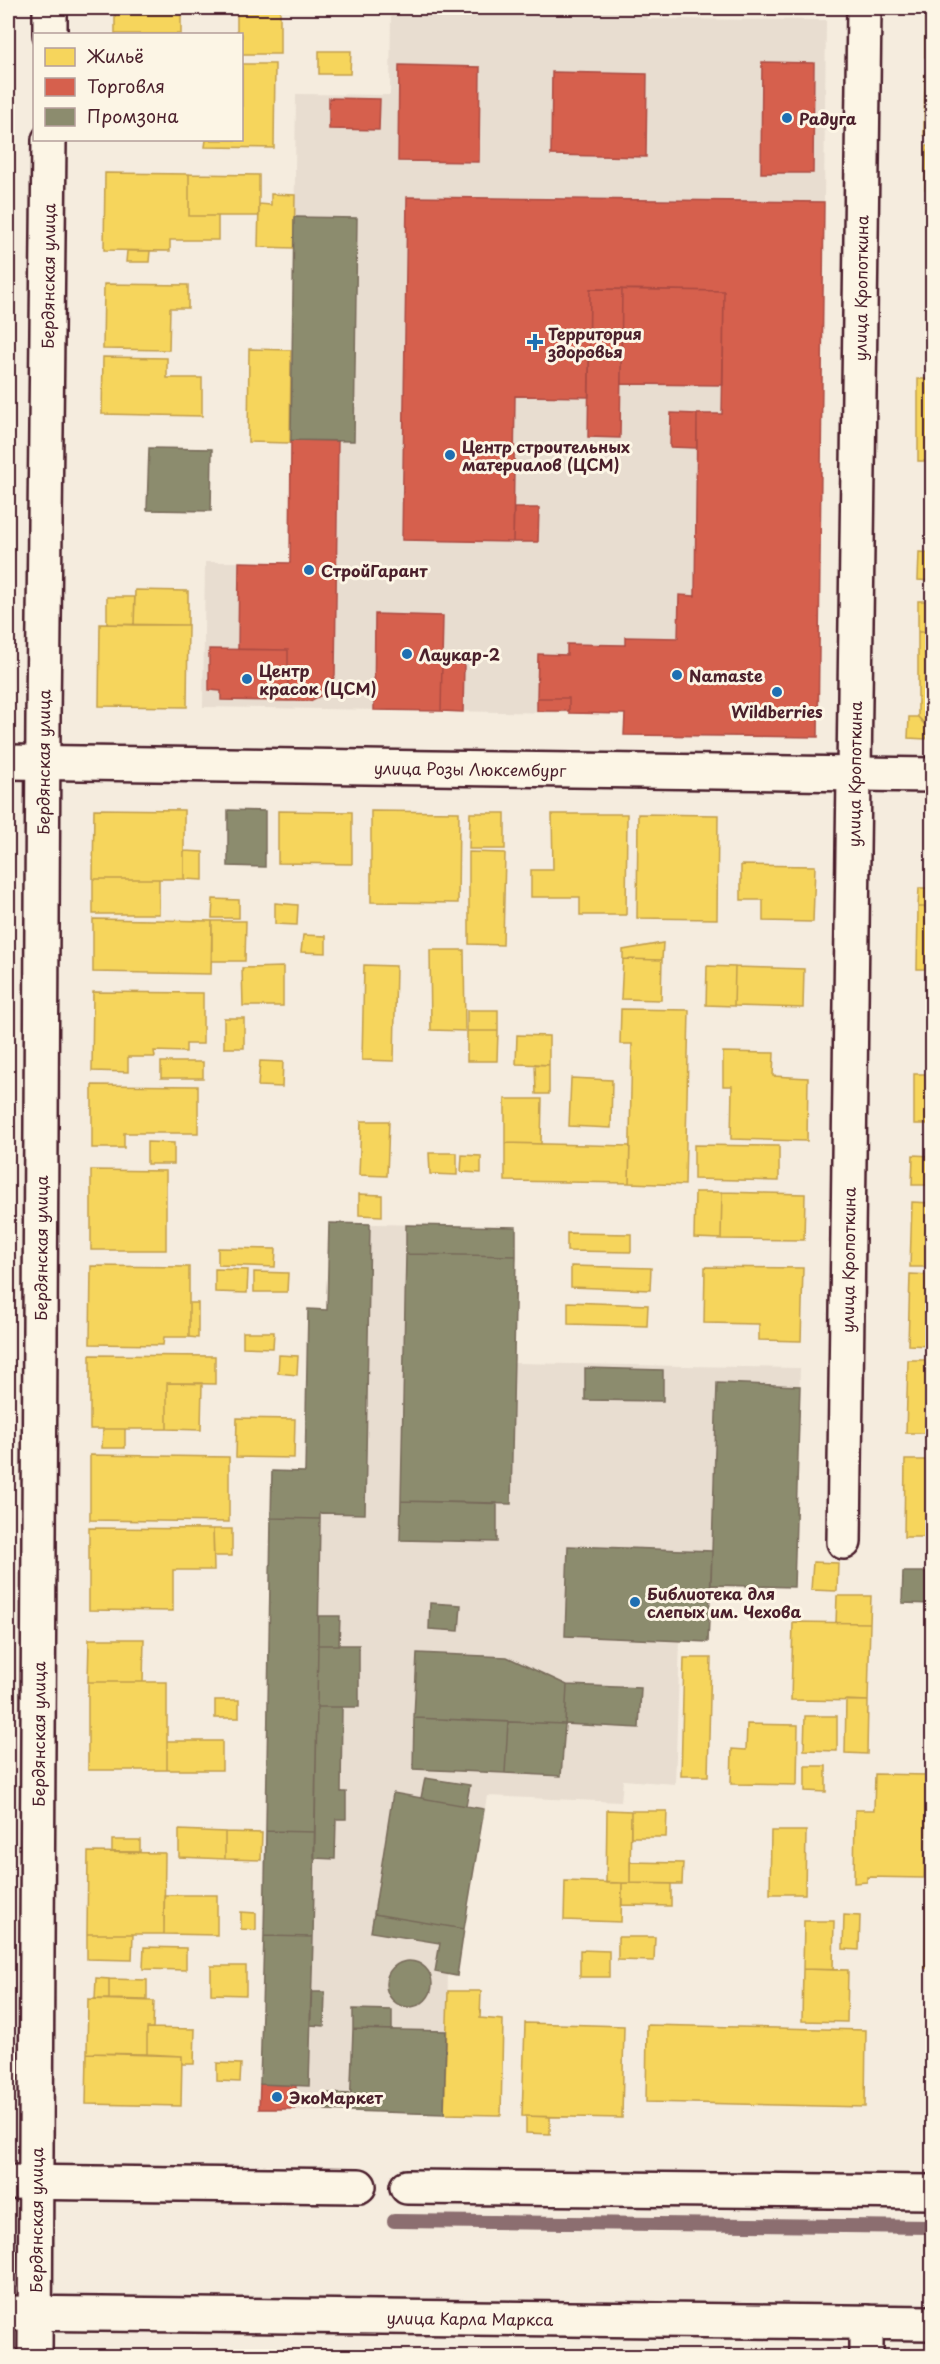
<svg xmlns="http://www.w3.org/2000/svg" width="940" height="2364" viewBox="0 0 940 2364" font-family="'Playpen Sans',sans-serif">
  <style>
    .built { fill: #e8ddd0 }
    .homes { fill: #f6d55c; stroke: #c29e4d; stroke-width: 1.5 }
    .shops { fill: #d6604d; stroke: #ac4c43; stroke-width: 1.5 }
    .industry { fill: #8c8c6e; stroke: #786b5a; stroke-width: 1.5 }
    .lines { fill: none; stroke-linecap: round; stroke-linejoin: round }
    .stream { stroke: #8c6e70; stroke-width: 14 }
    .minor-casing { stroke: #4a1f2b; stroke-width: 38 }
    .minor { stroke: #fcf5e5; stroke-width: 33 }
    .poi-dot { fill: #1f6fb2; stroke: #fcf5e5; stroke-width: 2 }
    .labels { text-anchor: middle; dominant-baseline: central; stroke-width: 6; stroke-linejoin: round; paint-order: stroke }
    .poi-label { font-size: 16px; font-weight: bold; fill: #4a1f2b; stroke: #fcf5e5; text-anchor: start }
    .street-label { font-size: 16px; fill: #4a1f2b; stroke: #fcf5e5 }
  </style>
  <rect width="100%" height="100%" fill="#f5ecde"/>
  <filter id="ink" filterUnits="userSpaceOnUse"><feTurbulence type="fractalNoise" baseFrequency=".0167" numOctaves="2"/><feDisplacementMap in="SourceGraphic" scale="12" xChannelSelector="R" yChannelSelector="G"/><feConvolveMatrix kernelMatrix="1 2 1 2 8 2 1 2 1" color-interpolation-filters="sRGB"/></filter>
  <g filter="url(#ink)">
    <!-- built -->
    <path class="built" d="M 391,8 L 648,8 L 648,19 L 826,20 L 818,737 L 624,735 L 625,714 L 203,707 L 205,562 L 290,562 L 296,94 L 390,95 Z
      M 329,1223 L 516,1227 L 514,1363 L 800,1368 L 794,1587 L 711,1585 L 708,1642 L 680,1641 L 675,1784 L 623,1780 L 621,1802 L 487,1796 L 457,1976 L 448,1975 L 444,2114 L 259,2109 L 272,1471 L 305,1472 L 308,1309 L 327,1310 Z"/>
    <!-- homes -->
    <path class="homes" d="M 107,8 L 214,8 L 214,14 L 107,12 Z
      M 237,8 L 280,8 L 280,54 L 242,54 L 242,34 L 237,34 Z
      M 925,8 L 932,8 L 932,57 L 925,57 Z
      M 115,12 L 181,13 L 181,34 L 115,34 Z
      M 319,51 L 351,51 L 350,74 L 319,74 Z
      M 242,64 L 275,64 L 274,148 L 205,147 L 206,140 L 242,140 Z
      M 925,74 L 932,74 L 932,135 L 924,135 Z
      M 926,146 L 932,146 L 932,189 L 925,189 Z
      M 105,173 L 189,174 L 189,216 L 218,216 L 218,240 L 170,240 L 170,251 L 104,250 Z
      M 189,174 L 259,175 L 259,216 L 189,216 Z
      M 271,194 L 295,195 L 294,248 L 258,247 L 259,204 L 271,205 Z
      M 929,230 L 932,230 L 932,270 L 929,270 Z
      M 127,251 L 150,251 L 149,262 L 126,262 Z
      M 927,283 L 932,283 L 932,370 L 927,369 Z
      M 104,284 L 188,285 L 188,308 L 170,308 L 169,350 L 103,349 Z
      M 249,349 L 291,350 L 290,443 L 248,442 Z
      M 103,357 L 167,358 L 167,378 L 202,378 L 202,416 L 102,414 Z
      M 918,379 L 932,379 L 932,461 L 918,461 Z
      M 929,488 L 932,488 L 932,546 L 929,546 Z
      M 919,552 L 932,553 L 932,581 L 918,580 Z
      M 135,590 L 188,591 L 188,625 L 134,625 Z
      M 107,597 L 135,597 L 134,625 L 107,624 Z
      M 918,601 L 932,601 L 932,632 L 918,632 Z
      M 100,624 L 188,625 L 187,707 L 99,706 Z
      M 918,632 L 932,632 L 932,731 L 918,717 Z
      M 909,717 L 918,717 L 930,731 L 926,739 L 908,738 Z
      M 94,809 L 184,810 L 184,879 L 93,879 Z
      M 278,811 L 352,812 L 352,864 L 278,863 Z
      M 371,811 L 459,812 L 458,903 L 371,902 Z
      M 470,813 L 505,813 L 505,849 L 469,849 Z
      M 552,814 L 627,814 L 626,915 L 580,915 L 580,897 L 531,897 L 531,870 L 553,870 Z
      M 638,814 L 718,815 L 717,919 L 637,918 Z
      M 184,851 L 203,852 L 203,880 L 184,879 Z
      M 469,852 L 505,853 L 503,945 L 469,944 Z
      M 741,865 L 815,866 L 813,922 L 763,921 L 763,900 L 741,900 Z
      M 93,879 L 159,879 L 159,914 L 93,914 Z
      M 919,888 L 932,888 L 932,907 L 918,907 Z
      M 213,899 L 239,900 L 239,918 L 212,918 Z
      M 275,903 L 298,905 L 297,925 L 275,924 Z
      M 918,907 L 932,907 L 932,969 L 917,969 Z
      M 93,919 L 212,921 L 211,974 L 93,972 Z
      M 212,921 L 246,921 L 245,961 L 212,961 Z
      M 303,935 L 326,936 L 326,953 L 301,952 Z
      M 663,943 L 662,960 L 623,959 L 623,950 Z
      M 430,950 L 464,950 L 465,1031 L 431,1030 Z
      M 623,959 L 662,960 L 661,1000 L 621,999 Z
      M 364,965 L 396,966 L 394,1061 L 362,1060 Z
      M 707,966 L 735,967 L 734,1006 L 706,1005 Z
      M 283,967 L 283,1006 L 243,1006 L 242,968 Z
      M 735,967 L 804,969 L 803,1008 L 734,1006 Z
      M 93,992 L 203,993 L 203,1044 L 186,1044 L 186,1052 L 154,1051 L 155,1057 L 128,1057 L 128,1072 L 92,1071 Z
      M 621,1009 L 689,1010 L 685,1185 L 629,1183 L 632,1044 L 620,1044 Z
      M 467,1010 L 498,1010 L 498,1031 L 467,1031 Z
      M 224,1018 L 244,1018 L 244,1048 L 224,1048 Z
      M 467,1031 L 498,1031 L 497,1061 L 467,1061 Z
      M 517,1035 L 549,1036 L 549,1065 L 516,1064 Z
      M 723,1052 L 774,1053 L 773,1076 L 808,1078 L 807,1141 L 731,1139 L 732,1086 L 723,1086 Z
      M 260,1061 L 283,1062 L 282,1087 L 258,1086 Z
      M 161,1062 L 203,1062 L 203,1078 L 161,1078 Z
      M 535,1064 L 549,1065 L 549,1094 L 536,1094 Z
      M 914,1074 L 932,1074 L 932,1124 L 914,1124 Z
      M 571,1078 L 612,1080 L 611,1128 L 569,1126 Z
      M 92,1085 L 198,1086 L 198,1133 L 124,1133 L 124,1148 L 92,1148 Z
      M 505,1099 L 542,1099 L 541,1144 L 505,1143 Z
      M 361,1121 L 389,1121 L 387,1176 L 359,1175 Z
      M 147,1142 L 174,1143 L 174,1164 L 147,1164 Z
      M 505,1143 L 630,1146 L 629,1183 L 505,1181 Z
      M 694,1145 L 779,1146 L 779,1181 L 694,1179 Z
      M 429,1153 L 457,1153 L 457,1175 L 430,1174 Z
      M 462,1155 L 481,1156 L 481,1173 L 461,1172 Z
      M 913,1155 L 932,1156 L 932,1185 L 912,1185 Z
      M 91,1170 L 166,1171 L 166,1250 L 91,1250 Z
      M 695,1192 L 722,1192 L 721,1239 L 694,1238 Z
      M 722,1192 L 805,1194 L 804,1240 L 721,1239 Z
      M 359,1194 L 382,1195 L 382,1216 L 359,1215 Z
      M 912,1202 L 932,1203 L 932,1267 L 910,1267 Z
      M 567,1233 L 631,1234 L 631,1252 L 567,1251 Z
      M 218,1248 L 276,1249 L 275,1267 L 218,1265 Z
      M 91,1266 L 189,1267 L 189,1337 L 164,1337 L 163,1345 L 90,1344 Z
      M 571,1266 L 651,1268 L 650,1290 L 571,1287 Z
      M 705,1267 L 803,1268 L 801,1341 L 759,1340 L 759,1324 L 704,1323 Z
      M 215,1269 L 248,1270 L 247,1293 L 215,1292 Z
      M 254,1272 L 288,1273 L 287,1292 L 254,1292 Z
      M 910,1274 L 932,1275 L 932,1346 L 908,1345 Z
      M 568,1302 L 648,1305 L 647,1326 L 568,1324 Z
      M 189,1303 L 198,1303 L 198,1338 L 189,1337 Z
      M 243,1332 L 274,1332 L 273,1348 L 243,1347 Z
      M 90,1355 L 215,1356 L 215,1384 L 167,1383 L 167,1429 L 90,1429 Z
      M 279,1355 L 298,1356 L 297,1375 L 278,1373 Z
      M 908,1360 L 932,1360 L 932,1433 L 906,1433 Z
      M 167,1383 L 202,1383 L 201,1430 L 167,1429 Z
      M 237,1418 L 295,1419 L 294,1458 L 236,1457 Z
      M 103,1429 L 125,1429 L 125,1448 L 102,1448 Z
      M 90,1455 L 229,1457 L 229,1522 L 90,1520 Z
      M 905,1460 L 932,1460 L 932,1537 L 904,1537 Z
      M 89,1528 L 213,1529 L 214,1570 L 173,1570 L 173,1611 L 89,1610 Z
      M 213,1529 L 232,1529 L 232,1556 L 214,1556 Z
      M 813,1562 L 838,1563 L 837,1591 L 811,1590 Z
      M 837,1596 L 871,1596 L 870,1623 L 836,1623 Z
      M 793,1622 L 870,1623 L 868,1701 L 791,1700 Z
      M 89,1639 L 144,1639 L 143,1682 L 88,1682 Z
      M 684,1658 L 711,1658 L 708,1776 L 681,1776 Z
      M 88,1682 L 167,1682 L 167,1770 L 88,1770 Z
      M 215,1700 L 239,1700 L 239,1718 L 215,1718 Z
      M 846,1700 L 868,1701 L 867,1754 L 845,1753 Z
      M 805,1716 L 837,1716 L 837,1751 L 804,1750 Z
      M 747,1724 L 798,1725 L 797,1785 L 731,1784 L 732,1749 L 746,1750 Z
      M 167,1741 L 222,1741 L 222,1770 L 167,1770 Z
      M 805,1766 L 826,1766 L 826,1792 L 805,1791 Z
      M 875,1774 L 927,1775 L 924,1878 L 867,1877 L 867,1882 L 854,1883 L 855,1810 L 874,1810 Z
      M 607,1810 L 631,1811 L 630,1883 L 606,1883 Z
      M 631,1811 L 667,1811 L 666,1837 L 631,1837 Z
      M 179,1830 L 225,1832 L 225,1859 L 179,1857 Z
      M 771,1831 L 806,1831 L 805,1894 L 770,1894 Z
      M 225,1832 L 262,1833 L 261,1860 L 225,1859 Z
      M 112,1840 L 140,1840 L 140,1852 L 112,1852 Z
      M 88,1852 L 165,1853 L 164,1934 L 87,1934 Z
      M 630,1862 L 683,1863 L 682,1884 L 630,1883 Z
      M 927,1867 L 932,1867 L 932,1968 L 925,1968 Z
      M 565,1881 L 622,1883 L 621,1922 L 564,1920 Z
      M 622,1883 L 671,1884 L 671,1906 L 622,1905 Z
      M 164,1895 L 217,1895 L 217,1935 L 164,1934 Z
      M 241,1912 L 256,1913 L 256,1930 L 241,1929 Z
      M 844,1915 L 860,1916 L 859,1950 L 843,1949 Z
      M 804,1921 L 834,1921 L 833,1970 L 803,1969 Z
      M 87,1934 L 133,1934 L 132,1960 L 87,1959 Z
      M 618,1937 L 655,1937 L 654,1961 L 618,1960 Z
      M 144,1947 L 186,1948 L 186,1970 L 143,1969 Z
      M 580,1950 L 609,1951 L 609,1977 L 580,1977 Z
      M 211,1966 L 246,1966 L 246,1995 L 211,1994 Z
      M 803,1969 L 848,1970 L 847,2022 L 802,2021 Z
      M 96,1978 L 109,1979 L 109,1999 L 95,1999 Z
      M 109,1979 L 147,1980 L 147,2000 L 109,1999 Z
      M 448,1991 L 481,1991 L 480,2018 L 503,2020 L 501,2115 L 444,2114 Z
      M 88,1999 L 154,2001 L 153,2028 L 147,2028 L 147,2054 L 87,2053 Z
      M 525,2023 L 624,2026 L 622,2118 L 522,2116 Z
      M 647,2025 L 866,2030 L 865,2107 L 646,2102 Z
      M 147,2028 L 195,2029 L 194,2064 L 182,2064 L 182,2056 L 147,2054 Z
      M 87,2053 L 182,2056 L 181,2106 L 86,2104 Z
      M 217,2063 L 241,2064 L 240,2082 L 217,2081 Z
      M 526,2116 L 550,2117 L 550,2134 L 526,2133 Z"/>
    <!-- shops -->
    <path class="shops" d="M 762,62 L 814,63 L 813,173 L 761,173 Z
      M 399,65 L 480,67 L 479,162 L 398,161 Z
      M 552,72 L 647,74 L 646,157 L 551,155 Z
      M 329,98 L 380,99 L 379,130 L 329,129 Z
      M 407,197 L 824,202 L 818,737 L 624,735 L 625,714 L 569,713 L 569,698 L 537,698 L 538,654 L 567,655 L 567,644 L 625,645 L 625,637 L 678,638 L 679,595 L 695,596 L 697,414 L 722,414 L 724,291 L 590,289 L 589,397 L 515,396 L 513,542 L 402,540 Z
      M 590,289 L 622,289 L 620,438 L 588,437 Z
      M 622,289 L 724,291 L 723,385 L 621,384 Z
      M 671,413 L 697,414 L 697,448 L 670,447 Z
      M 291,440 L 338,441 L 335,675 L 326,693 L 310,701 L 288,701 L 288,650 L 238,649 L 239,562 L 290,563 Z
      M 514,508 L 539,508 L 538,542 L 513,542 Z
      M 375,614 L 443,616 L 441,711 L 374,710 Z
      M 209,649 L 288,650 L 288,701 L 221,700 L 221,691 L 209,690 Z
      M 442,663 L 464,664 L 463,712 L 441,711 Z
      M 537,698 L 569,698 L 569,711 L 537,711 Z
      M 260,2084 L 296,2085 L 295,2109 L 259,2109 Z"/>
    <!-- industry -->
    <path class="industry" d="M 294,217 L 357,218 L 354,441 L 291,440 Z
      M 149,448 L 212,449 L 211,511 L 147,510 Z
      M 228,810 L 265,811 L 265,867 L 228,866 Z
      M 329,1223 L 370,1224 L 365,1514 L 320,1513 L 320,1519 L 271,1518 L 272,1471 L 305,1472 L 308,1309 L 327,1310 Z
      M 406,1225 L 516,1227 L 516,1256 L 406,1254 Z
      M 406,1254 L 516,1256 L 511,1504 L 401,1501 Z
      M 585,1368 L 663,1370 L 663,1401 L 585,1400 Z
      M 717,1383 L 800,1386 L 794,1587 L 711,1585 Z
      M 401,1501 L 497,1503 L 497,1542 L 400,1540 Z
      M 271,1518 L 320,1519 L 315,1832 L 266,1831 Z
      M 568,1546 L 712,1551 L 708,1642 L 565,1636 Z
      M 903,1572 L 932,1572 L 932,1604 L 902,1603 Z
      M 430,1603 L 461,1605 L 459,1631 L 429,1629 Z
      M 318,1616 L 340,1616 L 339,1645 L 318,1645 Z
      M 318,1645 L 359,1645 L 359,1707 L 317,1707 Z
      M 417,1653 L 507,1657 L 567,1685 L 565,1724 L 414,1718 Z
      M 567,1685 L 641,1688 L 639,1728 L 565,1724 Z
      M 317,1707 L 342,1707 L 341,1792 L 346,1792 L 346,1819 L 336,1819 L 335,1859 L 314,1858 Z
      M 414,1718 L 508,1722 L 505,1773 L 413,1769 Z
      M 508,1722 L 565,1724 L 561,1776 L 505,1773 Z
      M 425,1778 L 470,1785 L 466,1806 L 421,1798 Z
      M 393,1793 L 484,1809 L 464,1929 L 374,1914 Z
      M 266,1831 L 315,1832 L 313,1937 L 264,1936 Z
      M 374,1914 L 464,1929 L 457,1976 L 435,1972 L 440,1943 L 371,1932 Z
      M 264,1936 L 313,1937 L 309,2086 L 260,2084 Z
      M386 1984a23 23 0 1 1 46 0a23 23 0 1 1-46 0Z
      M 311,1992 L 325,1992 L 324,2026 L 310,2025 Z
      M 353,2009 L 392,2010 L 392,2030 L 353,2029 Z
      M 353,2029 L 446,2031 L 444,2114 L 350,2111 Z
      M 326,2093 L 351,2094 L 350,2111 L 325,2110 Z"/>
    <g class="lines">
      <!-- stream -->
      <path class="stream" d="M 394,2221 L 932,2227"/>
      <defs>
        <g id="minor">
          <path d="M 50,34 L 50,8"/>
          <path id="s1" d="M 8,762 L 932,775"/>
          <path id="s2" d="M 844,1542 L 864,8"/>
          <path d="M 8,2182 L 359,2186"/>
          <path d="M 407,2187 L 932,2192"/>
          <path id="s3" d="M 8,2313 L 932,2323"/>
          <path id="s4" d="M 35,2356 L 43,718 L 49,140"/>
          <path d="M 866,2356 L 866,2322"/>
        </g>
      </defs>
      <!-- minor casing -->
      <use href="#minor" class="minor-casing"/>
      <!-- minor -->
      <use href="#minor" class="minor"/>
    </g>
  </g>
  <!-- markers -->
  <g class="poi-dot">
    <circle cx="787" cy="118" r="6"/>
    <path d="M532 333h6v6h6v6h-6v6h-6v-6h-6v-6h6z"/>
    <circle cx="450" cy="455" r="6"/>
    <circle cx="309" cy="570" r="6"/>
    <circle cx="407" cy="654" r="6"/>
    <circle cx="677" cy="675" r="6"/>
    <circle cx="247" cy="679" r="6"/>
    <circle cx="777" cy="692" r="6"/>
    <circle cx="635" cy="1602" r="6"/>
    <circle cx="277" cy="2097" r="6"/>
  </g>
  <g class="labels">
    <!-- poi labels -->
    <g class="poi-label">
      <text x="799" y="118">Радуга</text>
      <text x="548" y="333">Территория<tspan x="548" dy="18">здоровья</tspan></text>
      <text x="462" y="446">Центр строительных<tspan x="462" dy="18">материалов (ЦСМ)</tspan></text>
      <text x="321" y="570">СтройГарант</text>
      <text x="419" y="654">Лаукар-2</text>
      <text x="259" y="670">Центр<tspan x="259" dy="18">красок (ЦСМ)</tspan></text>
      <text x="689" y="675">Namaste</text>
      <text x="777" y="711" text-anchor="middle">Wildberries</text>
      <text x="647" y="1593">Библиотека для<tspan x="647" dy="18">слепых им. Чехова</tspan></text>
      <text x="289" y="2097">ЭкоМаркет</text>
    </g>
    <!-- street labels -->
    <g class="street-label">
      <text stroke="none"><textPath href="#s4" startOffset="2080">Бердянская улица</textPath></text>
      <text stroke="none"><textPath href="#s2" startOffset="1254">улица Кропоткина</textPath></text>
      <text stroke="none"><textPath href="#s4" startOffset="1594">Бердянская улица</textPath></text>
      <text stroke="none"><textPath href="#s1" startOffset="462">улица Розы Люксембург</textPath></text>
      <text stroke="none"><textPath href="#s2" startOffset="768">улица Кропоткина</textPath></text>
      <text stroke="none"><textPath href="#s4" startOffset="1108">Бердянская улица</textPath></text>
      <text stroke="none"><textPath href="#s2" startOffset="282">улица Кропоткина</textPath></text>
      <text stroke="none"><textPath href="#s4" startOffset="622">Бердянская улица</textPath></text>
      <text stroke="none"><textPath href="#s4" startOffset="136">Бердянская улица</textPath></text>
      <text stroke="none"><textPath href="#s3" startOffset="462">улица Карла Маркса</textPath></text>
    </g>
  </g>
  <!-- margin -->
  <rect width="940" height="2364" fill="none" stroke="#fcf5e5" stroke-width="30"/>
  <rect x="15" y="15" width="910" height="2334" fill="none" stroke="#4a1f2b" stroke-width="2" filter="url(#ink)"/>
  <!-- legend -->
  <rect x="33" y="33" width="210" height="108" fill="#fcf5e5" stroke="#b59f9b" stroke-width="1.5"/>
  <rect x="45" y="48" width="30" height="18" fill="#f6d55c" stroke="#b59f9b" stroke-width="1.5"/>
  <text x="87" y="63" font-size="18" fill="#4a1f2b">Жильё</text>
  <rect x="45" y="78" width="30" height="18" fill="#d6604d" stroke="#b59f9b" stroke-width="1.5"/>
  <text x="87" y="93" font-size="18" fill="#4a1f2b">Торговля</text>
  <rect x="45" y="108" width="30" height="18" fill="#8c8c6e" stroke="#b59f9b" stroke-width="1.5"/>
  <text x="87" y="123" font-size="18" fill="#4a1f2b">Промзона</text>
</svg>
